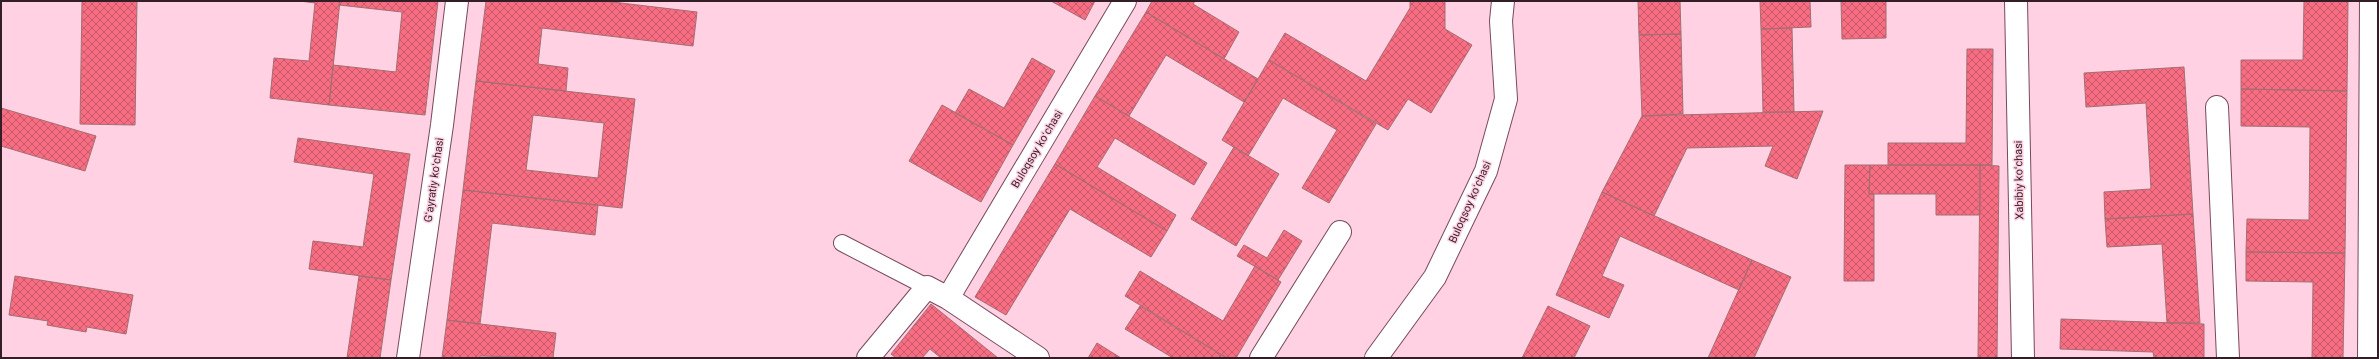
<svg xmlns="http://www.w3.org/2000/svg" width="2379" height="359" viewBox="0 0 2379 359" font-family="Roboto,sans-serif">
  <style>
    .building { fill: url(#building-cross-hatch); stroke: #a46d72; fill-rule: evenodd }
    .lines { fill: none; stroke-linecap: round; stroke-linejoin: round }
    .service-casing { stroke: #79495e; stroke-width: 18 }
    .minor-casing { stroke: #79495e; stroke-width: 24 }
    .service { stroke: #fff; stroke-width: 16 }
    .minor { stroke: #fff; stroke-width: 22 }
    .labels { text-anchor: middle; dominant-baseline: central; stroke-width: 3; stroke-linejoin: round; paint-order: stroke }
    .street-label { font-size: 11px; fill: #331e27; stroke: #ffd1e2 }
  </style>
  <defs>
    <pattern id="building-cross-hatch" width="8" height="8" patternUnits="userSpaceOnUse"><rect width="8" height="8" fill="#f76d82"/><path d="M0 0l8 8M0 8l8-8" fill="none" stroke="#c9596a"/></pattern>
  </defs>
  <rect width="100%" height="100%" fill="#ffd1e2"/>
  <!-- building -->
  <path class="building" d="M 82,1 L 137,1 L 135,125 L 80,124 Z
    M 300,1 L 340,1 L 329,105 L 270,98 L 274,58 L 309,61 L 315,3 Z
    M 340,1 L 438,1 L 425,115 L 329,105 L 333,65 L 396,72 L 402,12 L 339,5 Z
    M 486,1 L 604,1 L 697,12 L 693,46 L 542,28 L 538,64 L 568,68 L 566,91 L 476,81 Z
    M 1051,1 L 1095,1 L 1085,20 Z
    M 1152,1 L 1195,1 L 1193,4 L 1239,32 L 1224,59 L 1146,12 Z
    M 1410,1 L 1445,1 L 1445,29 L 1472,45 L 1431,113 L 1408,99 L 1388,130 L 1269,60 L 1285,33 L 1366,81 L 1410,8 Z
    M 1638,1 L 1680,1 L 1681,34 L 1639,35 Z
    M 1760,1 L 1810,1 L 1811,27 L 1761,29 Z
    M 1841,1 L 1886,1 L 1886,38 L 1842,39 Z
    M 2304,1 L 2348,1 L 2347,91 L 2241,89 L 2241,60 L 2303,60 Z
    M 1146,12 L 1258,79 L 1244,102 L 1166,55 L 1129,116 L 1095,96 Z
    M 1792,28 L 1794,112 L 1763,112 L 1761,29 Z
    M 1681,34 L 1683,114 L 1642,116 L 1639,35 Z
    M 1967,49 L 1993,49 L 1992,165 L 1888,165 L 1888,143 L 1966,143 Z
    M 1032,58 L 1055,71 L 1013,145 L 955,113 L 969,89 L 1004,108 Z
    M 1269,60 L 1376,124 L 1329,203 L 1302,188 L 1337,130 L 1283,98 L 1248,156 L 1222,140 Z
    M 2184,67 L 2193,214 L 2105,219 L 2104,192 L 2151,189 L 2146,103 L 2086,107 L 2084,73 Z
    M 476,81 L 635,99 L 622,208 L 463,190 ZM 533,115 L 604,123 L 598,178 L 526,170 Z
    M 2241,89 L 2347,91 L 2345,253 L 2246,252 L 2247,219 L 2309,220 L 2310,127 L 2241,126 Z
    M 1095,96 L 1207,163 L 1194,185 L 1115,138 L 1097,167 L 1176,215 L 1167,231 L 1055,164 Z
    M 942,105 L 1013,145 L 981,202 L 909,161 Z
    M 1,108 L 96,136 L 85,171 L 1,146 Z
    M 1823,111 L 1797,179 L 1765,166 L 1773,146 L 1687,148 L 1654,216 L 1602,192 L 1642,116 Z
    M 298,138 L 410,154 L 391,280 L 309,269 L 313,241 L 363,247 L 374,174 L 294,162 Z
    M 1234,147 L 1279,174 L 1236,246 L 1191,219 Z
    M 1055,164 L 1167,231 L 1151,257 L 1070,209 L 1006,315 L 975,297 Z
    M 1845,165 L 1870,165 L 1869,194 L 1874,194 L 1874,281 L 1844,281 Z
    M 1870,165 L 1980,165 L 1980,215 L 1936,215 L 1936,194 L 1869,194 Z
    M 1980,165 L 1999,166 L 1997,358 L 1978,358 Z
    M 463,190 L 598,205 L 595,235 L 492,223 L 480,324 L 447,320 Z
    M 1602,192 L 1752,260 L 1739,290 L 1620,236 L 1602,276 L 1624,285 L 1609,318 L 1556,295 Z
    M 2193,214 L 2200,323 L 2167,323 L 2162,244 L 2107,247 L 2105,219 Z
    M 1284,230 L 1302,241 L 1278,280 L 1237,256 L 1244,245 L 1267,258 Z
    M 2246,252 L 2345,253 L 2343,358 L 2312,358 L 2313,282 L 2246,281 Z
    M 1752,260 L 1791,277 L 1754,358 L 1708,358 Z
    M 1255,266 L 1281,282 L 1236,358 L 1227,358 L 1125,296 L 1140,271 L 1223,321 Z
    M 15,276 L 133,295 L 126,334 L 87,327 L 86,332 L 47,325 L 48,321 L 9,315 Z
    M 359,276 L 391,280 L 380,358 L 347,358 Z
    M 931,304 L 998,358 L 941,358 L 930,349 L 922,358 L 896,358 L 891,354 Z
    M 1140,306 L 1227,358 L 1173,358 L 1125,329 Z
    M 1548,306 L 1590,326 L 1574,358 L 1522,358 Z
    M 2061,319 L 2204,324 L 2204,358 L 2154,358 L 2153,352 L 2060,349 Z
    M 447,320 L 556,333 L 553,358 L 480,356 L 480,358 L 442,358 Z
    M 1097,343 L 1121,358 L 1088,358 Z"/>
  <g class="lines">
    <defs>
      <path id="service" d="M 842,243 L 927,287"/>
      <path id="minor" d="M 2016,1 L 2023,358
        M 2217,107 L 2228,358
        M 408,358 L 442,125 L 457,1
        M 868,358 L 927,287 L 948,298
        M 1038,358 L 948,298 L 1125,1
        M 1261,358 L 1340,232
        M 1376,358 L 1435,277 L 1486,171 L 1506,99 L 1501,21 L 1503,1
        M 2369,358 L 2371,1"/>
    </defs>
    <!-- service casing -->
    <use href="#service" class="service-casing"/>
    <!-- minor casing -->
    <use href="#minor" class="minor-casing"/>
    <!-- service -->
    <use href="#service" class="service"/>
    <!-- minor -->
    <use href="#minor" class="minor"/>
  </g>
  <g class="labels">
    <!-- street labels -->
    <g class="street-label">
      <text transform="translate(1037 149) rotate(-59)">Buloqsoy koʻchasi</text>
      <text transform="translate(434 180) rotate(-82)">Gʻayratiy koʻchasi</text>
      <text transform="translate(2019 180) rotate(-91)">Xabibiy koʻchasi</text>
      <text transform="translate(1470 202) rotate(-66)">Buloqsoy koʻchasi</text>
    </g>
  </g>
  <!-- border -->
  <rect width="2379" height="359" fill="none" stroke="#331e27" stroke-width="4"/>
</svg>
